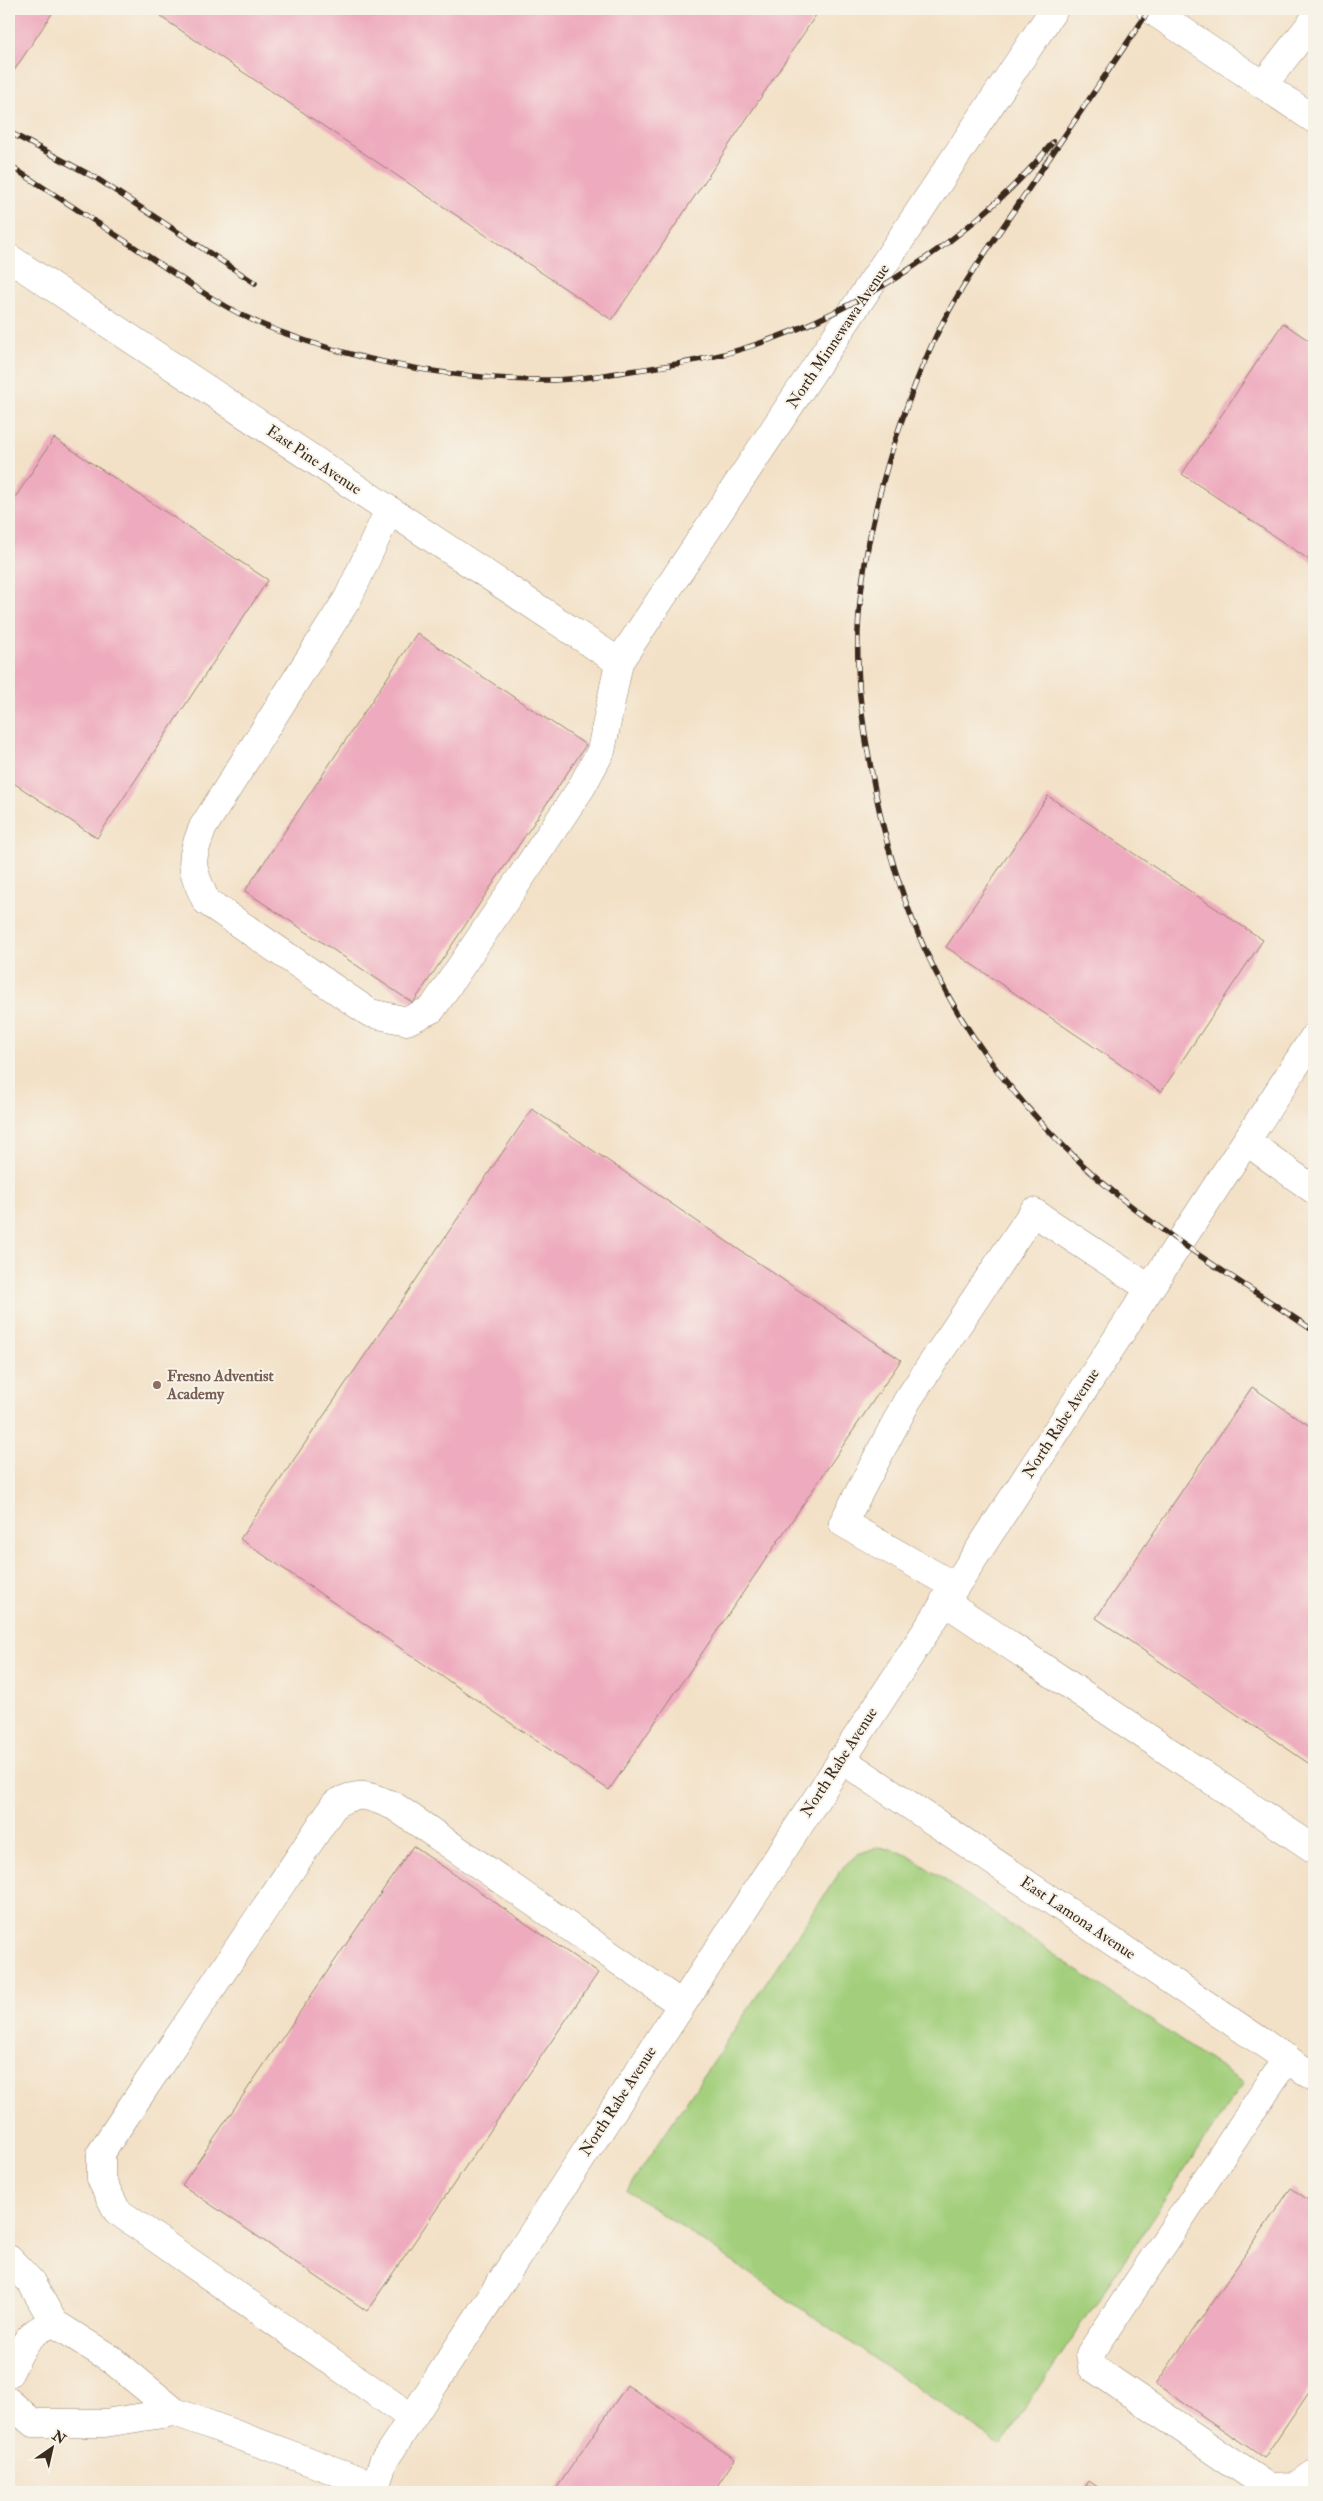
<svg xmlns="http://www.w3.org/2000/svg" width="1323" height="2501" viewBox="0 0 1323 2501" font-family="'IM FELL Double Pica',serif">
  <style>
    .green { fill: #a3cf7b; stroke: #6f7c4c }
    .building { fill: #eeaabe }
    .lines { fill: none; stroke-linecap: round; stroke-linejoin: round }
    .minor-casing { stroke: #978672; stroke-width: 29 }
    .minor { stroke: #fff; stroke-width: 28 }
    .rail-casing { stroke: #3b2a1e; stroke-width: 5.5 }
    .rail { stroke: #f7f3e8; stroke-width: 4; stroke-dasharray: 11; stroke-linecap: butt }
    .education-dot { fill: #8d6e63; stroke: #f7f3e8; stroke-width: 2 }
    .labels { text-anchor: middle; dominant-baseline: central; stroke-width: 4; stroke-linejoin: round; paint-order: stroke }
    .street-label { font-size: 16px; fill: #3b2a1e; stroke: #f7f3e8 }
    .education-label { font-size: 16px; font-weight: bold; fill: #785e54; stroke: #f7f3e8; text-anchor: start }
  </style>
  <rect width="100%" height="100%" fill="#f7f3e8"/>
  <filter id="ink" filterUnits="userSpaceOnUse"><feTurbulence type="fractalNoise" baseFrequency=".02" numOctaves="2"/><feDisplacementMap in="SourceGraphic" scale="10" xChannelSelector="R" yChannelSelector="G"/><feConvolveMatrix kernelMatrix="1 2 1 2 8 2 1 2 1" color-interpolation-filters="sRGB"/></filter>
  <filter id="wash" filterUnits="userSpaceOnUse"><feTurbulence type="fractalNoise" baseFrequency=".0096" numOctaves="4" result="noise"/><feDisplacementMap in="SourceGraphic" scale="20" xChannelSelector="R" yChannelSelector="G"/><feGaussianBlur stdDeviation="1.12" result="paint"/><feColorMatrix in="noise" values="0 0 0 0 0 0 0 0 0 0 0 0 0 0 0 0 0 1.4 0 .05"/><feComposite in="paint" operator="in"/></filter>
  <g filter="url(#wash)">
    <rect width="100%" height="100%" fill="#f3e1c7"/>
    <!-- green -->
    <path class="green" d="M 875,1848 L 893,1849 L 909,1856 L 1243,2083 L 1001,2445 L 627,2190 L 844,1866 L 858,1854 Z"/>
    <g id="blocks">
      <!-- building -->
      <path class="building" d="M 9,9 L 55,9 L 9,78 Z
        M 167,9 L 820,9 L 612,320 L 161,17 Z
        M 1283,323 L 1314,344 L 1314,563 L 1182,474 Z
        M 54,438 L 268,580 L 97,838 L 9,780 L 9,507 Z
        M 417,633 L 586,745 L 413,1003 L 245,891 Z
        M 1048,796 L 1263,940 L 1161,1092 L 946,947 Z
        M 532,1109 L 901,1360 L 609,1790 L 240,1539 Z
        M 1252,1387 L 1314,1429 L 1314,1767 L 1096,1618 Z
        M 413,1846 L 598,1973 L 367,2311 L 182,2185 Z
        M 1291,2188 L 1314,2204 L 1314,2384 L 1264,2458 L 1156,2384 Z
        M 627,2385 L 735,2459 L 713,2492 L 554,2492 Z
        M 1089,2481 L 1105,2492 L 1082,2492 Z"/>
    </g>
  </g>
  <g filter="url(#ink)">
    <use href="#blocks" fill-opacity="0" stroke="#978672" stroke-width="1"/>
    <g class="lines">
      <defs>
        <path id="minor" d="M 1150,9 L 1314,119
          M 1263,85 L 1314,20
          M 9,258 L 619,662
          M 389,510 L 348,598 L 203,827 C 189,862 190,866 206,901 L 370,1013 L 407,1021 L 432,1009 L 581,788 L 601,751 L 619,662 L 1054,9
          M 1246,1141 L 1314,1190
          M 954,1586 L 843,1523 L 907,1401 L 1033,1212 L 1149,1288
          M 944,1601 L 1314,1849
          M 841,1759 L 1314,2077
          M 1287,2058 L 1090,2354 L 1092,2367 L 1268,2487 L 1297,2486 L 1314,2474
          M 9,2259 L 31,2282 L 54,2323 L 111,2359 L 175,2412 L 105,2423 L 33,2423 L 9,2402
          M 9,2373 C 23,2347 25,2333 54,2323
          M 175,2412 L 376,2486
          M 412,2418 L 117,2211 L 101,2179 L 101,2153 L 112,2136 L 335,1804 C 360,1790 369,1796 394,1806 L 681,2004
          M 374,2492 L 383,2462 L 412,2418 L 1314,1037"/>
      </defs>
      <!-- minor casing -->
      <use href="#minor" class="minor-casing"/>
      <!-- minor -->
      <use href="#minor" class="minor"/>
      <defs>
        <path id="rail" d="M 1150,9 C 1105,75 1061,141 1017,206 C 986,252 952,298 930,349 C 890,439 854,564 858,664 C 859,706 867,748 875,790 C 905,942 969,1058 1083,1165 C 1152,1230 1236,1278 1314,1331
          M 9,132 L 96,178 L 255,283
          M 9,165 C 56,196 104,227 151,258 C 191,285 232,314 278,331 C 361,362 448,378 536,380 C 568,381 599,376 630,371 C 668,366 707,360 745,348 C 858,313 979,234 1053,142"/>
      </defs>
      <!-- rail casing -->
      <use href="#rail" class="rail-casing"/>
      <!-- rail -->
      <use href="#rail" class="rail"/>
    </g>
  </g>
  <!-- markers -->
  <circle class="education-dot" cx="157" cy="1385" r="5"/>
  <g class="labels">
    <!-- street labels -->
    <g class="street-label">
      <text transform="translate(838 336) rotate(-56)">North Minnewawa Avenue</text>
      <text transform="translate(314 460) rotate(34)">East Pine Avenue</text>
      <text transform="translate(1061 1423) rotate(-57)">North Rabe Avenue</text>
      <text transform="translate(839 1762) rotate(-57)">North Rabe Avenue</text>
      <text transform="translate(1078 1918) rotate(34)">East Lamona Avenue</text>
      <text transform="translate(618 2101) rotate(-57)">North Rabe Avenue</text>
    </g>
    <!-- education labels -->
    <g class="education-label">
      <text x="167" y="1376">Fresno Adventist<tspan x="167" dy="18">Academy</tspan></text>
    </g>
  </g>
  <!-- margin -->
  <rect width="1323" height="2501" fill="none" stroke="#f7f3e8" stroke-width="30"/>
  <!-- north arrow -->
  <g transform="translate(52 2448) rotate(34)" stroke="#f7f3e8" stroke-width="4" paint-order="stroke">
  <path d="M0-4L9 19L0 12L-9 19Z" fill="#3b2a1e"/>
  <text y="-8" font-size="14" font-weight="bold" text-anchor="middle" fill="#3b2a1e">N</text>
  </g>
</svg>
